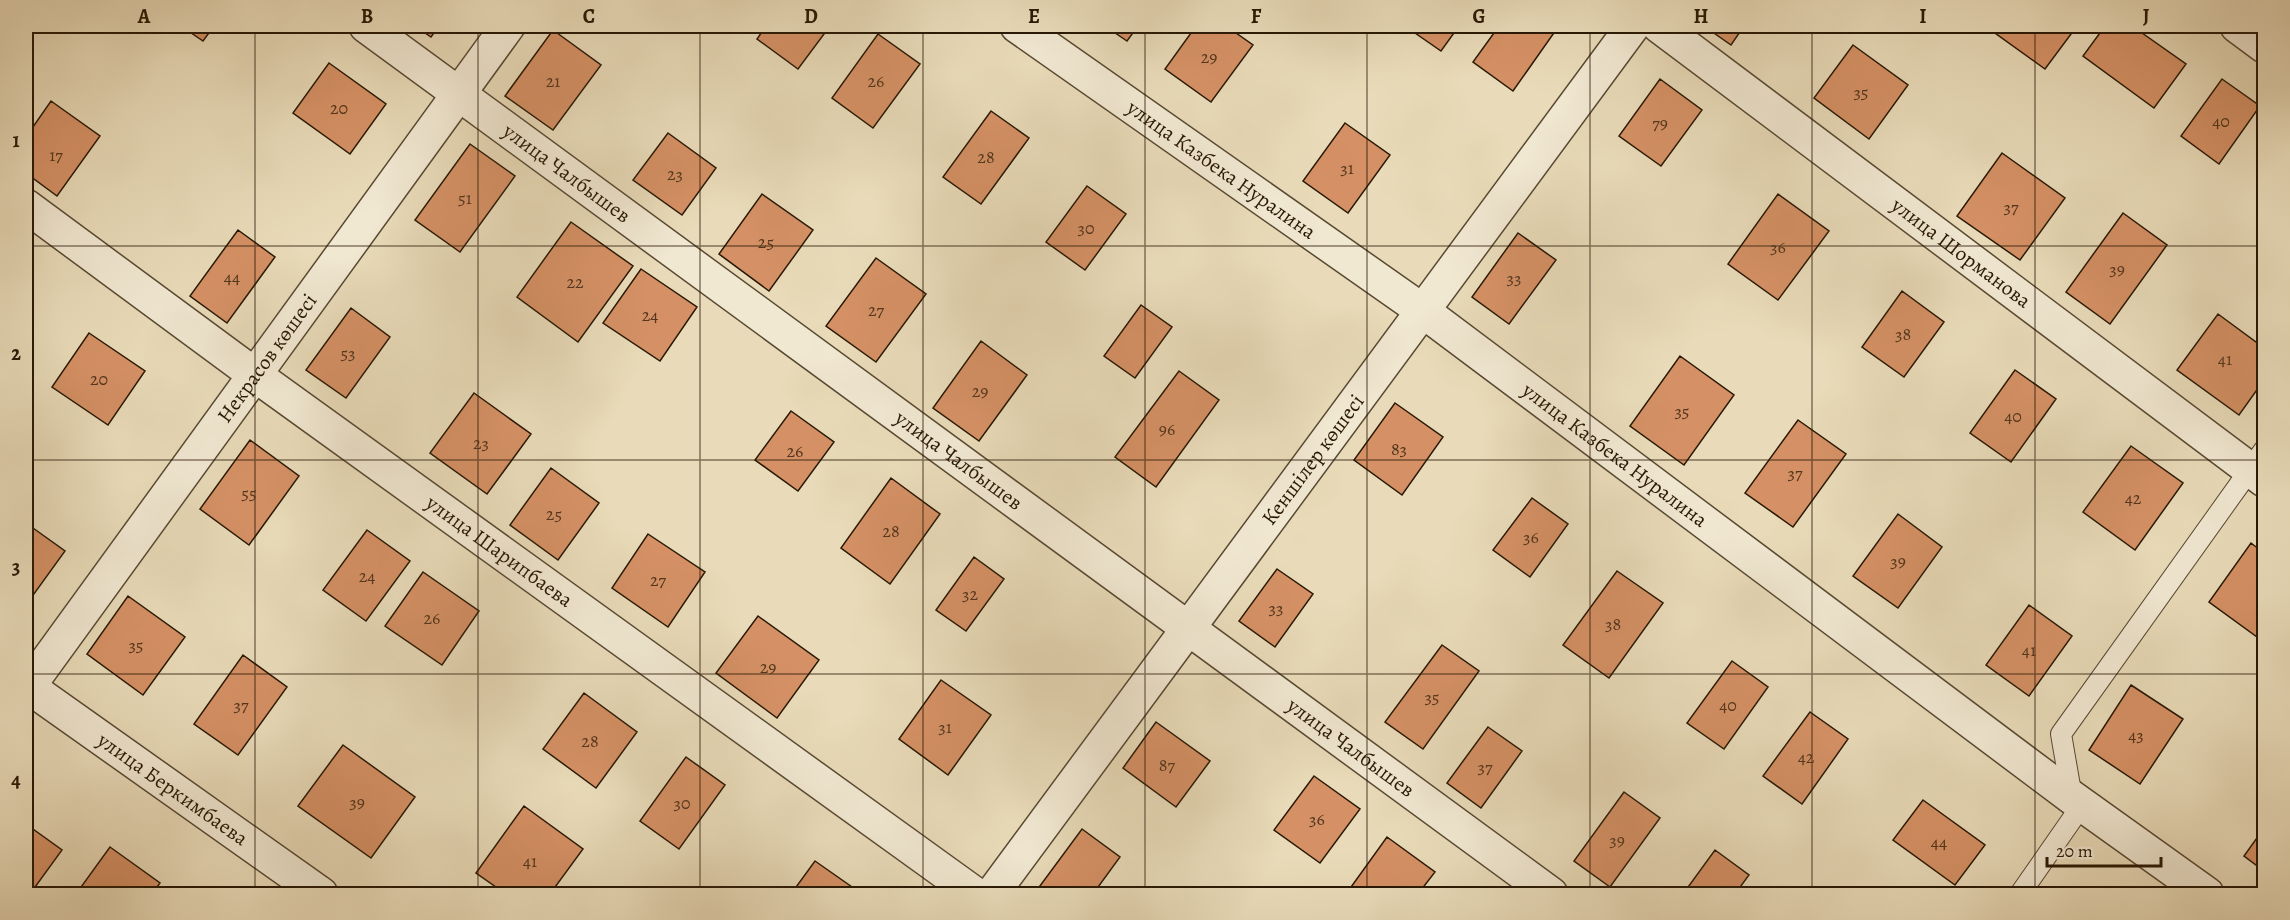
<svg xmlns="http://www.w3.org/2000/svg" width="2290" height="920" viewBox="0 0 2290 920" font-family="Alegreya,serif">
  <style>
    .building { fill: #d59165; stroke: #281805; stroke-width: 1.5 }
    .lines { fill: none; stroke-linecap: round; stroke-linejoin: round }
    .lane-casing { stroke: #584932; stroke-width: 22 }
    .street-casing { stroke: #584932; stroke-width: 36 }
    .lane { stroke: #f1e8d2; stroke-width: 20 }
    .street { stroke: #f1e8d2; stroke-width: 33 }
    .grid { fill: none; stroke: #281805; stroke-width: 1.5; stroke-opacity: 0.55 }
    .labels { text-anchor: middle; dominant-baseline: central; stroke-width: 6; stroke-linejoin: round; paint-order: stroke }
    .number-label { font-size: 18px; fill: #53361d }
    .street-label { font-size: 21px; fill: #281805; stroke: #f1e8d2 }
    .neatline { fill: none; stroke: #281805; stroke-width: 2 }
    .grid-label { font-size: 20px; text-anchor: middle; font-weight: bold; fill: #281805 }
  </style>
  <rect width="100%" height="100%" fill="#e9dbb9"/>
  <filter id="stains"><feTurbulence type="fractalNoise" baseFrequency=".00333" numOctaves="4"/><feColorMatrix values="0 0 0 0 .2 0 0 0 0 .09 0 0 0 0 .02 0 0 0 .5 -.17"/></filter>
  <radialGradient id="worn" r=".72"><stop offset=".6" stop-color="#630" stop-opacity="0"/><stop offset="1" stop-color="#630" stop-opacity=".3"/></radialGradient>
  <!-- building -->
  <path class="building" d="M 181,26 L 214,26 L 203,41 Z
    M 415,26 L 439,26 L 431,37 Z
    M 766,26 L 830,26 L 798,69 L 757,39 Z
    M 1105,26 L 1138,26 L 1127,41 Z
    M 1196,26 L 1226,26 L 1253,45 L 1211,102 L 1165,69 Z
    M 1405,26 L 1459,26 L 1441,51 Z
    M 1499,26 L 1550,26 L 1556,30 L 1513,91 L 1473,62 Z
    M 1704,26 L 1744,26 L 1731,45 Z
    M 2001,26 L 2077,26 L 2045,69 L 1995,33 Z
    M 2105,26 L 2132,26 L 2186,64 L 2154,108 L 2083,56 Z
    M 553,30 L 601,65 L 553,130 L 505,96 Z
    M 878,34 L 920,64 L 873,128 L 832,98 Z
    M 1853,45 L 1908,85 L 1869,139 L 1814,98 Z
    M 329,63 L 386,104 L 350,154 L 293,113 Z
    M 1660,79 L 1702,110 L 1661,166 L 1619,136 Z
    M 2222,79 L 2260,106 L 2219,164 L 2181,136 Z
    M 51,101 L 100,136 L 57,196 L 26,173 L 26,137 Z
    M 991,111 L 1029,138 L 981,204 L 943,177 Z
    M 1345,123 L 1390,155 L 1348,213 L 1303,181 Z
    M 668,133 L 716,168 L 682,215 L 633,180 Z
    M 470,144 L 515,176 L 460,252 L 415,220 Z
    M 2002,153 L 2065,198 L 2020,260 L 1957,216 Z
    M 1087,186 L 1126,214 L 1085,270 L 1046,242 Z
    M 762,194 L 813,230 L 769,291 L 719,254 Z
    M 1778,194 L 1829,231 L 1778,300 L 1728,264 Z
    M 2123,213 L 2167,245 L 2110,324 L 2066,292 Z
    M 571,222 L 633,266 L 578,342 L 517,297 Z
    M 238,230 L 275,257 L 227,323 L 190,296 Z
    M 1518,233 L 1556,260 L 1509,324 L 1472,297 Z
    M 876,258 L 926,294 L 876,362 L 826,326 Z
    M 641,269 L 697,307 L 660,361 L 603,323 Z
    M 1902,291 L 1944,322 L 1904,377 L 1862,347 Z
    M 1141,305 L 1172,327 L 1135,378 L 1104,356 Z
    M 351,308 L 390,337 L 346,398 L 306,370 Z
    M 2218,314 L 2264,348 L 2264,380 L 2239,415 L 2177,370 Z
    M 89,333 L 145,371 L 108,425 L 52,387 Z
    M 981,341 L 1027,375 L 979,441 L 933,408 Z
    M 1680,356 L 1734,395 L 1684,465 L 1630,426 Z
    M 2015,370 L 2056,399 L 2011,462 L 1970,433 Z
    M 1179,371 L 1219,400 L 1156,487 L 1115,457 Z
    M 474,393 L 531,434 L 487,494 L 430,453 Z
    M 1395,403 L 1443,437 L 1402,495 L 1354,460 Z
    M 791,411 L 834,442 L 798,491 L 755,460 Z
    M 1798,420 L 1846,454 L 1793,527 L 1745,493 Z
    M 250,440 L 299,476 L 249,545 L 200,509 Z
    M 2131,446 L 2183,483 L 2135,550 L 2083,512 Z
    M 551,468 L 599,503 L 558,560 L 510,525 Z
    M 891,478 L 940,514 L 890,584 L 841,548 Z
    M 1532,498 L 1568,524 L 1530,577 L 1493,550 Z
    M 1898,514 L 1942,547 L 1898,608 L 1853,576 Z
    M 26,523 L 65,551 L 26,605 Z
    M 367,530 L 410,561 L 366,621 L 323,590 Z
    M 648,534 L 705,572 L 668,627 L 612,588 Z
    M 2251,543 L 2264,553 L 2264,642 L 2209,602 Z
    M 974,557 L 1004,579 L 966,631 L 936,610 Z
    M 1277,569 L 1313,594 L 1275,647 L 1239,621 Z
    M 1617,571 L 1663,603 L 1609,678 L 1563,645 Z
    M 423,572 L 479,611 L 442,665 L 385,626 Z
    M 128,596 L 185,637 L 143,695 L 87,654 Z
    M 2029,605 L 2072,636 L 2029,696 L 1986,665 Z
    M 758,616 L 819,660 L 777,718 L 716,673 Z
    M 1442,645 L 1479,671 L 1423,749 L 1385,722 Z
    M 243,655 L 287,687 L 238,755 L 194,724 Z
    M 1732,661 L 1768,687 L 1724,749 L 1687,723 Z
    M 941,680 L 991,715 L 948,775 L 899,739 Z
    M 2131,685 L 2183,719 L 2140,784 L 2089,750 Z
    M 584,693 L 637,732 L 596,788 L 543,749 Z
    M 1810,712 L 1848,739 L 1802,804 L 1763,776 Z
    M 1156,722 L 1210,761 L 1176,807 L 1123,768 Z
    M 1488,727 L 1522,751 L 1481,808 L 1447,783 Z
    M 343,745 L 415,797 L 371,858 L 298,806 Z
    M 686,757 L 725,785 L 679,849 L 640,821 Z
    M 1314,776 L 1360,809 L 1320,863 L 1274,830 Z
    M 1624,792 L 1660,818 L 1610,887 L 1574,861 Z
    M 1923,800 L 1985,845 L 1955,885 L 1893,840 Z
    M 524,806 L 583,849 L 550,894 L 506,894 L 476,873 Z
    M 26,824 L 62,850 L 30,894 L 26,894 Z
    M 2264,828 L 2264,871 L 2244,856 Z
    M 1082,829 L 1120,857 L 1093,894 L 1034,894 Z
    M 1387,837 L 1435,872 L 1418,894 L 1346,894 Z
    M 110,847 L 160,883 L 152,894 L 76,894 Z
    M 1715,850 L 1749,875 L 1735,894 L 1683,894 Z
    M 815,861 L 862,894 L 791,894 Z"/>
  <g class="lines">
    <defs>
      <path id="lane" d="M 2020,894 L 2075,815 L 2061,734 L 2264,450"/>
      <g id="street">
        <path id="s1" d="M 366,26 L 1551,894"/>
        <path id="s2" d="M 1017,26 L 1423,311 L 2070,796 L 2207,894"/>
        <path id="s3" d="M 1659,26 L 2264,480"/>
        <path d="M 2237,26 L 2264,46"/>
        <path id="s4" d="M 26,206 L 255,375 L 975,894"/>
        <path id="s5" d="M 26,685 L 321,894"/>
        <path id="s6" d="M 26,690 L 508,26"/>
        <path id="s7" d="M 992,894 L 1633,26"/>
      </g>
    </defs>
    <!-- lane casing -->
    <use href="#lane" class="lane-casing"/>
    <!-- street casing -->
    <use href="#street" class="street-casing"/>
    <!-- lane -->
    <use href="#lane" class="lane"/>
    <!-- street -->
    <use href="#street" class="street"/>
  </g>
  <!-- grid -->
  <path class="grid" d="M 255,26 L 255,894M 478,26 L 478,894M 700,26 L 700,894M 923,26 L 923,894M 1145,26 L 1145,894M 1367,26 L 1367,894M 1590,26 L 1590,894M 1812,26 L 1812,894M 2035,26 L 2035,894M 26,246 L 2264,246M 26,460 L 2264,460M 26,674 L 2264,674"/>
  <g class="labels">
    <!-- number labels -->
    <g class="number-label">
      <text x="1209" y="57">29</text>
      <text x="553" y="81">21</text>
      <text x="876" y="81">26</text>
      <text x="1861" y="92">35</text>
      <text x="339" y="108">20</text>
      <text x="2221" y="121">40</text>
      <text x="1660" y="123">79</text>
      <text x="56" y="155">17</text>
      <text x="986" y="157">28</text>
      <text x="1347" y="168">31</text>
      <text x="675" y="174">23</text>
      <text x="465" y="198">51</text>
      <text x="2011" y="207">37</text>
      <text x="1086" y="228">30</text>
      <text x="766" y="242">25</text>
      <text x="1778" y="247">36</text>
      <text x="2117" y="269">39</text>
      <text x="232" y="277">44</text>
      <text x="1514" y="278">33</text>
      <text x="575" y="282">22</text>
      <text x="876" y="310">27</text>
      <text x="650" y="315">24</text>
      <text x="1903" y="334">38</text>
      <text x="348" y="353">53</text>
      <text x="2225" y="359">41</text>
      <text x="99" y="379">20</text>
      <text x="980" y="391">29</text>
      <text x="1682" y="411">35</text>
      <text x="2013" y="416">40</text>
      <text x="1167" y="429">96</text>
      <text x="481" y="443">23</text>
      <text x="1399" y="449">83</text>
      <text x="795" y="451">26</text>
      <text x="1795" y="473">37</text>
      <text x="249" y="493">55</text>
      <text x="2133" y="498">42</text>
      <text x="554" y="514">25</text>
      <text x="891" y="531">28</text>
      <text x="1531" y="537">36</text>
      <text x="1898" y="561">39</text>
      <text x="367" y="576">24</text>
      <text x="658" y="580">27</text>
      <text x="970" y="594">32</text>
      <text x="1276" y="608">33</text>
      <text x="432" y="618">26</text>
      <text x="1613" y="624">38</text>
      <text x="136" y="645">35</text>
      <text x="2029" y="650">41</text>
      <text x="768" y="667">29</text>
      <text x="1432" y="697">35</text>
      <text x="241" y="705">37</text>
      <text x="1728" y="705">40</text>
      <text x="945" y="727">31</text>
      <text x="2136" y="735">43</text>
      <text x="590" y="741">28</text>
      <text x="1806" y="757">42</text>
      <text x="1167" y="765">87</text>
      <text x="1485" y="767">37</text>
      <text x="357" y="802">39</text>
      <text x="682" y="803">30</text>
      <text x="1317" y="819">36</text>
      <text x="1617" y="840">39</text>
      <text x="1939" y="842">44</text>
      <text x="530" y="861">41</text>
    </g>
    <!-- street labels -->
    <g class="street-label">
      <text stroke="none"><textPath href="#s2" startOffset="250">улица Казбека Нуралина</textPath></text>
      <text stroke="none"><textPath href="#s1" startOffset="249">улица Чалбышев</textPath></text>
      <text stroke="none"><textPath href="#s3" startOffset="378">улица Шорманова</textPath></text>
      <text stroke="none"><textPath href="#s6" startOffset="410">Некрасов көшесі</textPath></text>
      <text stroke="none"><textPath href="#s2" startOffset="736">улица Казбека Нуралина</textPath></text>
      <text stroke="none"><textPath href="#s1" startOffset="735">улица Чалбышев</textPath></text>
      <text stroke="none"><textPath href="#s7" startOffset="540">Кеншілер көшесі</textPath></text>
      <text stroke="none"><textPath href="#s4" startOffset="586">улица Шарипбаева</textPath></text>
      <text stroke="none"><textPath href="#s1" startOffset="1221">улица Чалбышев</textPath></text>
      <text stroke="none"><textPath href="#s5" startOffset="180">улица Беркимбаева</textPath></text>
    </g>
  </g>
  <!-- margin -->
  <rect width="2290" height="920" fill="none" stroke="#e9dbb9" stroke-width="66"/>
  <!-- scale -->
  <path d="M2047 857v9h114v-9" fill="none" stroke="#281805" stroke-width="3"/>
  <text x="2056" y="857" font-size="18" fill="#281805" stroke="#f1e8d2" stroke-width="4.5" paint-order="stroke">20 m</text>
  <rect x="33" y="33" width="2224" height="854" class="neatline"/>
  <g class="grid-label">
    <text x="144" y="23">A</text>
    <text x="367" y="23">B</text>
    <text x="589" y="23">C</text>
    <text x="811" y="23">D</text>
    <text x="1034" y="23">E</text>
    <text x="1256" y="23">F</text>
    <text x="1479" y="23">G</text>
    <text x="1701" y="23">H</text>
    <text x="1923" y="23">I</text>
    <text x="2146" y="23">J</text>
    <text x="16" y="147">1</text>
    <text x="16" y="360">2</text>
    <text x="16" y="574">3</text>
    <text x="16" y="787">4</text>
  </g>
  <rect width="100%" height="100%" filter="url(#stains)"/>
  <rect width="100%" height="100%" fill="url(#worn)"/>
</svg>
